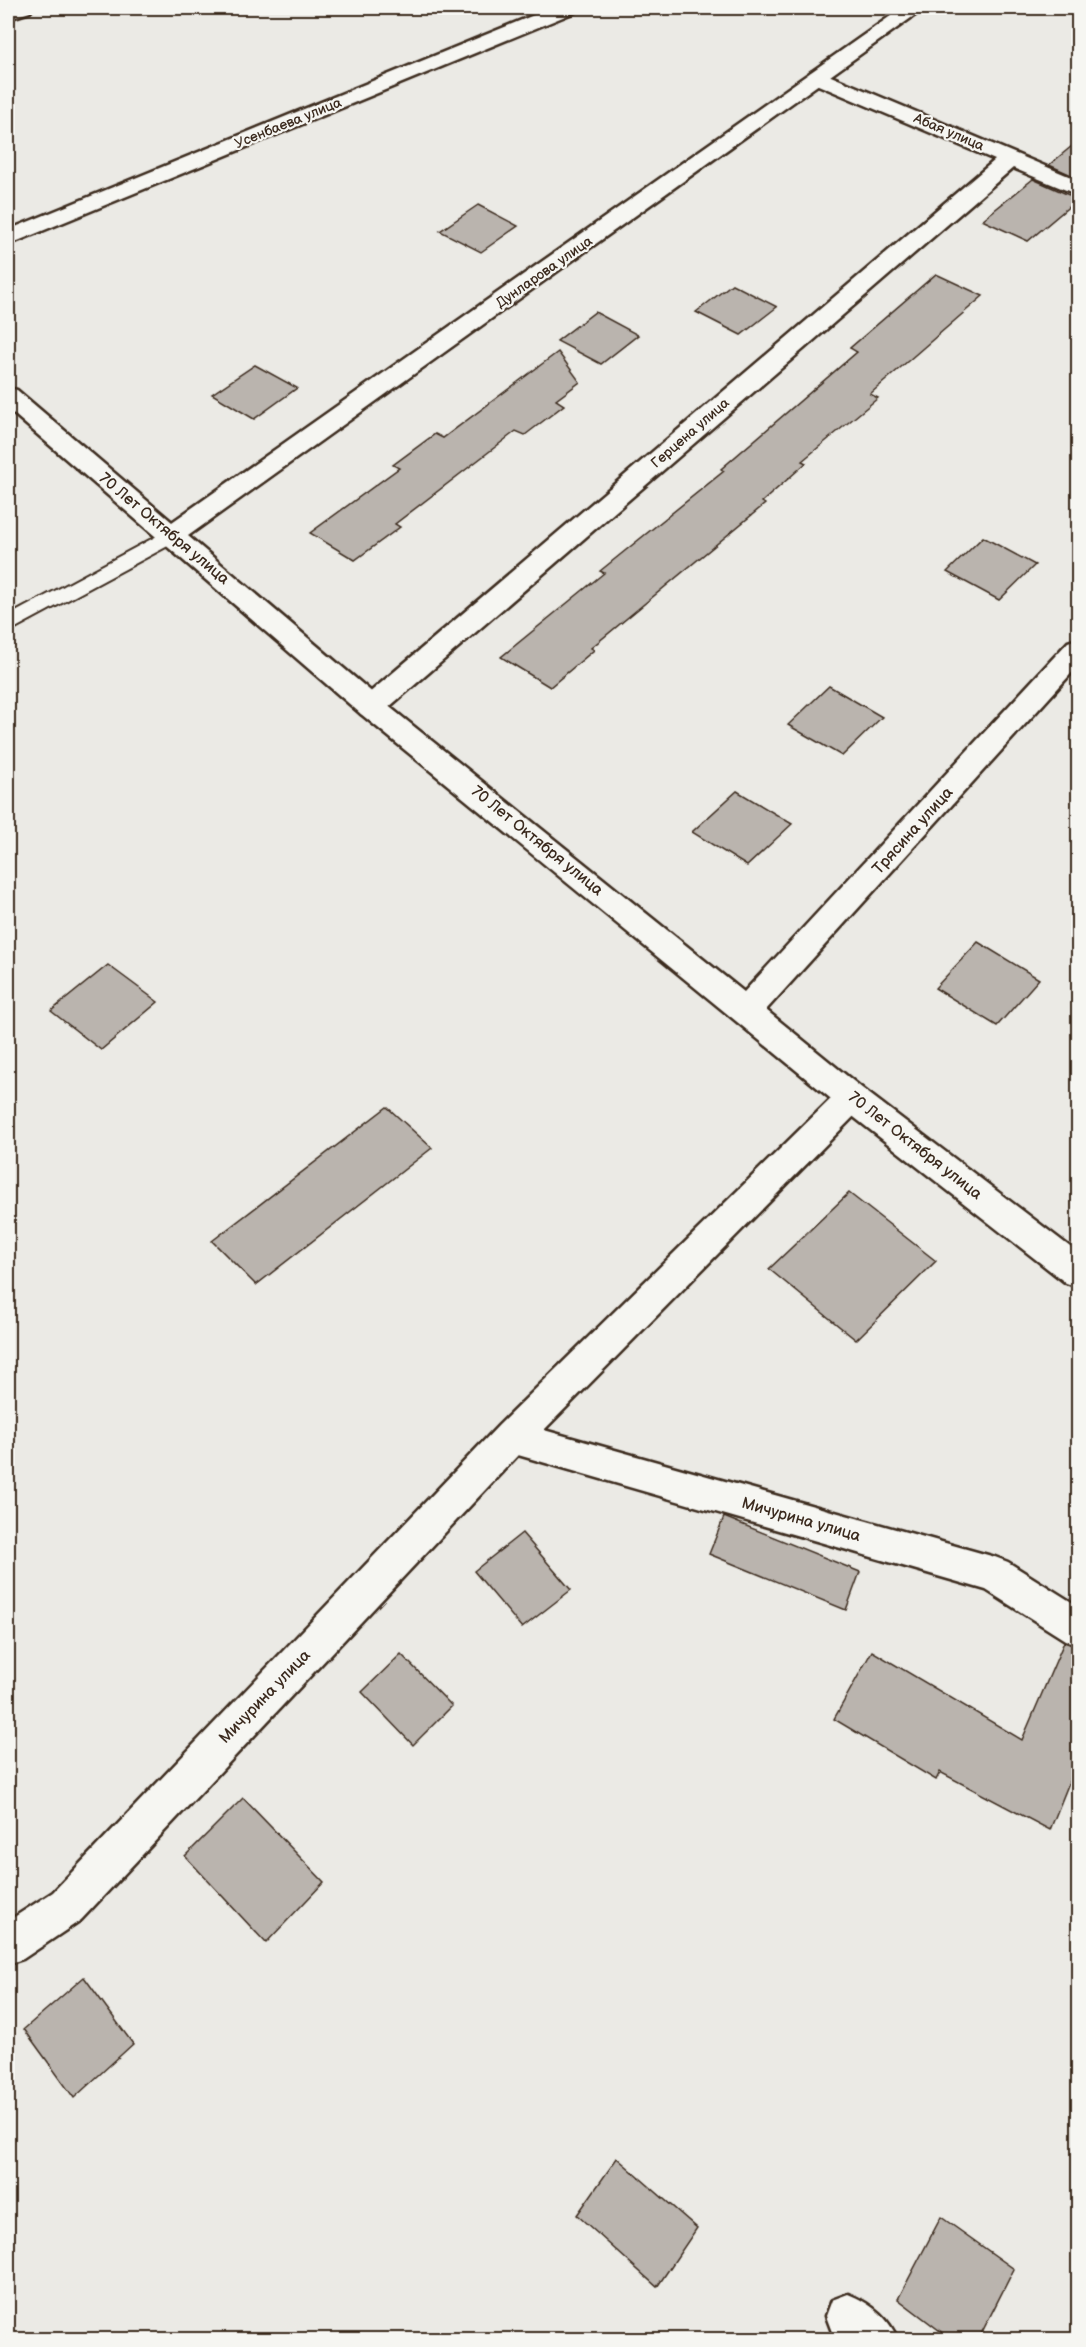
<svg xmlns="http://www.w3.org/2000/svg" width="1086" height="2347" viewBox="0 0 1086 2347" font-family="'Balsamiq Sans',sans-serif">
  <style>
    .building { fill: #bab4ae; stroke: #3b2a1e; stroke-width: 1.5 }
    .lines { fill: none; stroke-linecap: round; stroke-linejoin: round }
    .service-casing { stroke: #3b2a1e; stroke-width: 4 }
    .minor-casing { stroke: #3b2a1e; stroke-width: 5 }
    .tertiary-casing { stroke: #3b2a1e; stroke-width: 5 }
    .service { fill: #f6f6f2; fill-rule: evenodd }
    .minor { fill: #f6f6f2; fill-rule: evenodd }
    .tertiary { fill: #f6f6f2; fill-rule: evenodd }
    .labels { text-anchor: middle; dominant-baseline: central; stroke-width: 4.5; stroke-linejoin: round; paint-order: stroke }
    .far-street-label { font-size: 14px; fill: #3b2a1e; stroke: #f6f6f2 }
    .street-label { font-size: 16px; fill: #3b2a1e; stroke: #f6f6f2 }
  </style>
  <rect width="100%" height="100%" fill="#ebeae5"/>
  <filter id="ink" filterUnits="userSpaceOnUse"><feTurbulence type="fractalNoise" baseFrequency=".0167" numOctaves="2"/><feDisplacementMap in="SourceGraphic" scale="12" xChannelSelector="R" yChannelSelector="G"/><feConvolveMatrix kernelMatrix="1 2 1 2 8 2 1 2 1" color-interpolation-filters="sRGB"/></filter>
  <g filter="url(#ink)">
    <!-- building -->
    <path class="building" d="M 1078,141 L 1078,178 L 1049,165 Z
      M 1033,179 L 1078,199 L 1028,241 L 982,220 Z
      M 478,205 L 518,226 L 481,252 L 440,231 Z
      M 936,274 L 983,296 L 870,394 L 878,398 L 802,461 L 806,463 L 762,502 L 765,504 L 591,648 L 594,650 L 550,687 L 501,657 L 604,573 L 600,571 L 724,471 L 721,469 L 857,352 L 850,348 Z
      M 732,284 L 777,307 L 741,335 L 696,312 Z
      M 595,312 L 638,335 L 601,364 L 557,341 Z
      M 558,352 L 580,382 L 556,400 L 564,405 L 525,435 L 516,431 L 395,524 L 400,527 L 355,560 L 310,533 L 399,468 L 393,465 L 435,434 L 443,438 Z
      M 255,365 L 297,388 L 254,419 L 212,394 Z
      M 983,537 L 1035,565 L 999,600 L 947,572 Z
      M 829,686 L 882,717 L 842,756 L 788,725 Z
      M 737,791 L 792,824 L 747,866 L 692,832 Z
      M 978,942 L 1039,979 L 997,1026 L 935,988 Z
      M 108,965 L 158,1002 L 101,1050 L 51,1011 Z
      M 387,1107 L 432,1148 L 256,1285 L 212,1241 Z
      M 849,1193 L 936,1261 L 856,1340 L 769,1269 Z
      M 724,1517 L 860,1572 L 846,1610 L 709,1554 Z
      M 522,1533 L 571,1590 L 522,1628 L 474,1571 Z
      M 1064,1642 L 1078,1647 L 1078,1760 L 1050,1830 L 940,1772 L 936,1780 L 834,1719 L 872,1651 L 1022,1740 Z
      M 401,1654 L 452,1706 L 413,1745 L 362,1692 Z
      M 243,1798 L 324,1882 L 266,1943 L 185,1856 Z
      M 84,1977 L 133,2044 L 74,2098 L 24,2029 Z
      M 617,2158 L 697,2228 L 657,2287 L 577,2215 Z
      M 941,2217 L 1014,2269 L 978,2340 L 952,2340 L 898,2299 Z"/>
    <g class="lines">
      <defs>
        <path id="service" d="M 172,528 L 179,530 L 182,535 L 179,540 L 8,632 L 8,616 Z"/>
        <path id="minor" d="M 8,8 L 33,8 L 30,12 L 8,19 Z
          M 551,8 L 578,8 L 575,12 L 8,245 L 8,230 Z
          M 819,71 L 1078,180 L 1078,195 L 1013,168 L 381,714 L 371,717 L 361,714 L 357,707 L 361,700 L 995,160 L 811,82 L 808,77 L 811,72 Z
          M 852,1085 L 863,1089 L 868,1098 L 863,1107 L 544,1430 L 995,1557 L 1008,1562 L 1078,1606 L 1078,1645 L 1065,1640 L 986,1590 L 518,1455 L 81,1920 L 23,1959 L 8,1964 L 8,1921 L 53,1892 L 499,1425 L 841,1089 Z
          M 848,2294 C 870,2303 889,2317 898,2340 L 841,2340 L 832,2332 L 826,2316 L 832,2300 Z"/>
        <path id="tertiary" d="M 902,8 L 925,8 L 188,536 L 381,700 L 744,992 L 1068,642 L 1078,639 L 1078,666 L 766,1010 L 863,1089 L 1078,1253 L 1078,1287 L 1066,1283 L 841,1107 L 361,714 L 8,409 L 8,388 L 17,390 L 172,522 Z"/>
      </defs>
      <!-- service casing -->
      <use href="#service" class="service-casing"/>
      <!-- minor casing -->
      <use href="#minor" class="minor-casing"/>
      <!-- tertiary casing -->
      <use href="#tertiary" class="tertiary-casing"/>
      <!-- service -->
      <use href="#service" class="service"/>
      <!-- minor -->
      <use href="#minor" class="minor"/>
      <!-- tertiary -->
      <use href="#tertiary" class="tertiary"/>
    </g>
  </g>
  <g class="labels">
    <!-- far-street labels -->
    <g class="far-street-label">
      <text transform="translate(288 123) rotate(-22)">Усенбаева улица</text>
      <text transform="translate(949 132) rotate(23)">Абая улица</text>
      <text transform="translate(544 272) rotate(-35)">Дунларова улица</text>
      <text transform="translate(690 433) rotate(-41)">Герцена улица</text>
    </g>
    <!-- street labels -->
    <g class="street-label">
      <text transform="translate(164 529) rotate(40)">70 Лет Октября улица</text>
      <text transform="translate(913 831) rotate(-48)">Трясина улица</text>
      <text transform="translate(537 841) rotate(39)">70 Лет Октября улица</text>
      <text transform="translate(915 1146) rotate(38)">70 Лет Октября улица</text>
      <text transform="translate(801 1520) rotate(16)">Мичурина улица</text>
      <text transform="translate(265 1697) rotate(-46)">Мичурина улица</text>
    </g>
  </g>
  <!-- margin -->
  <rect width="1086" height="2347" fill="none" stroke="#f6f6f2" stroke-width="30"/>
  <rect x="15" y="15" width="1056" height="2317" fill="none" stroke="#3b2a1e" stroke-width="2" filter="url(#ink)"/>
</svg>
